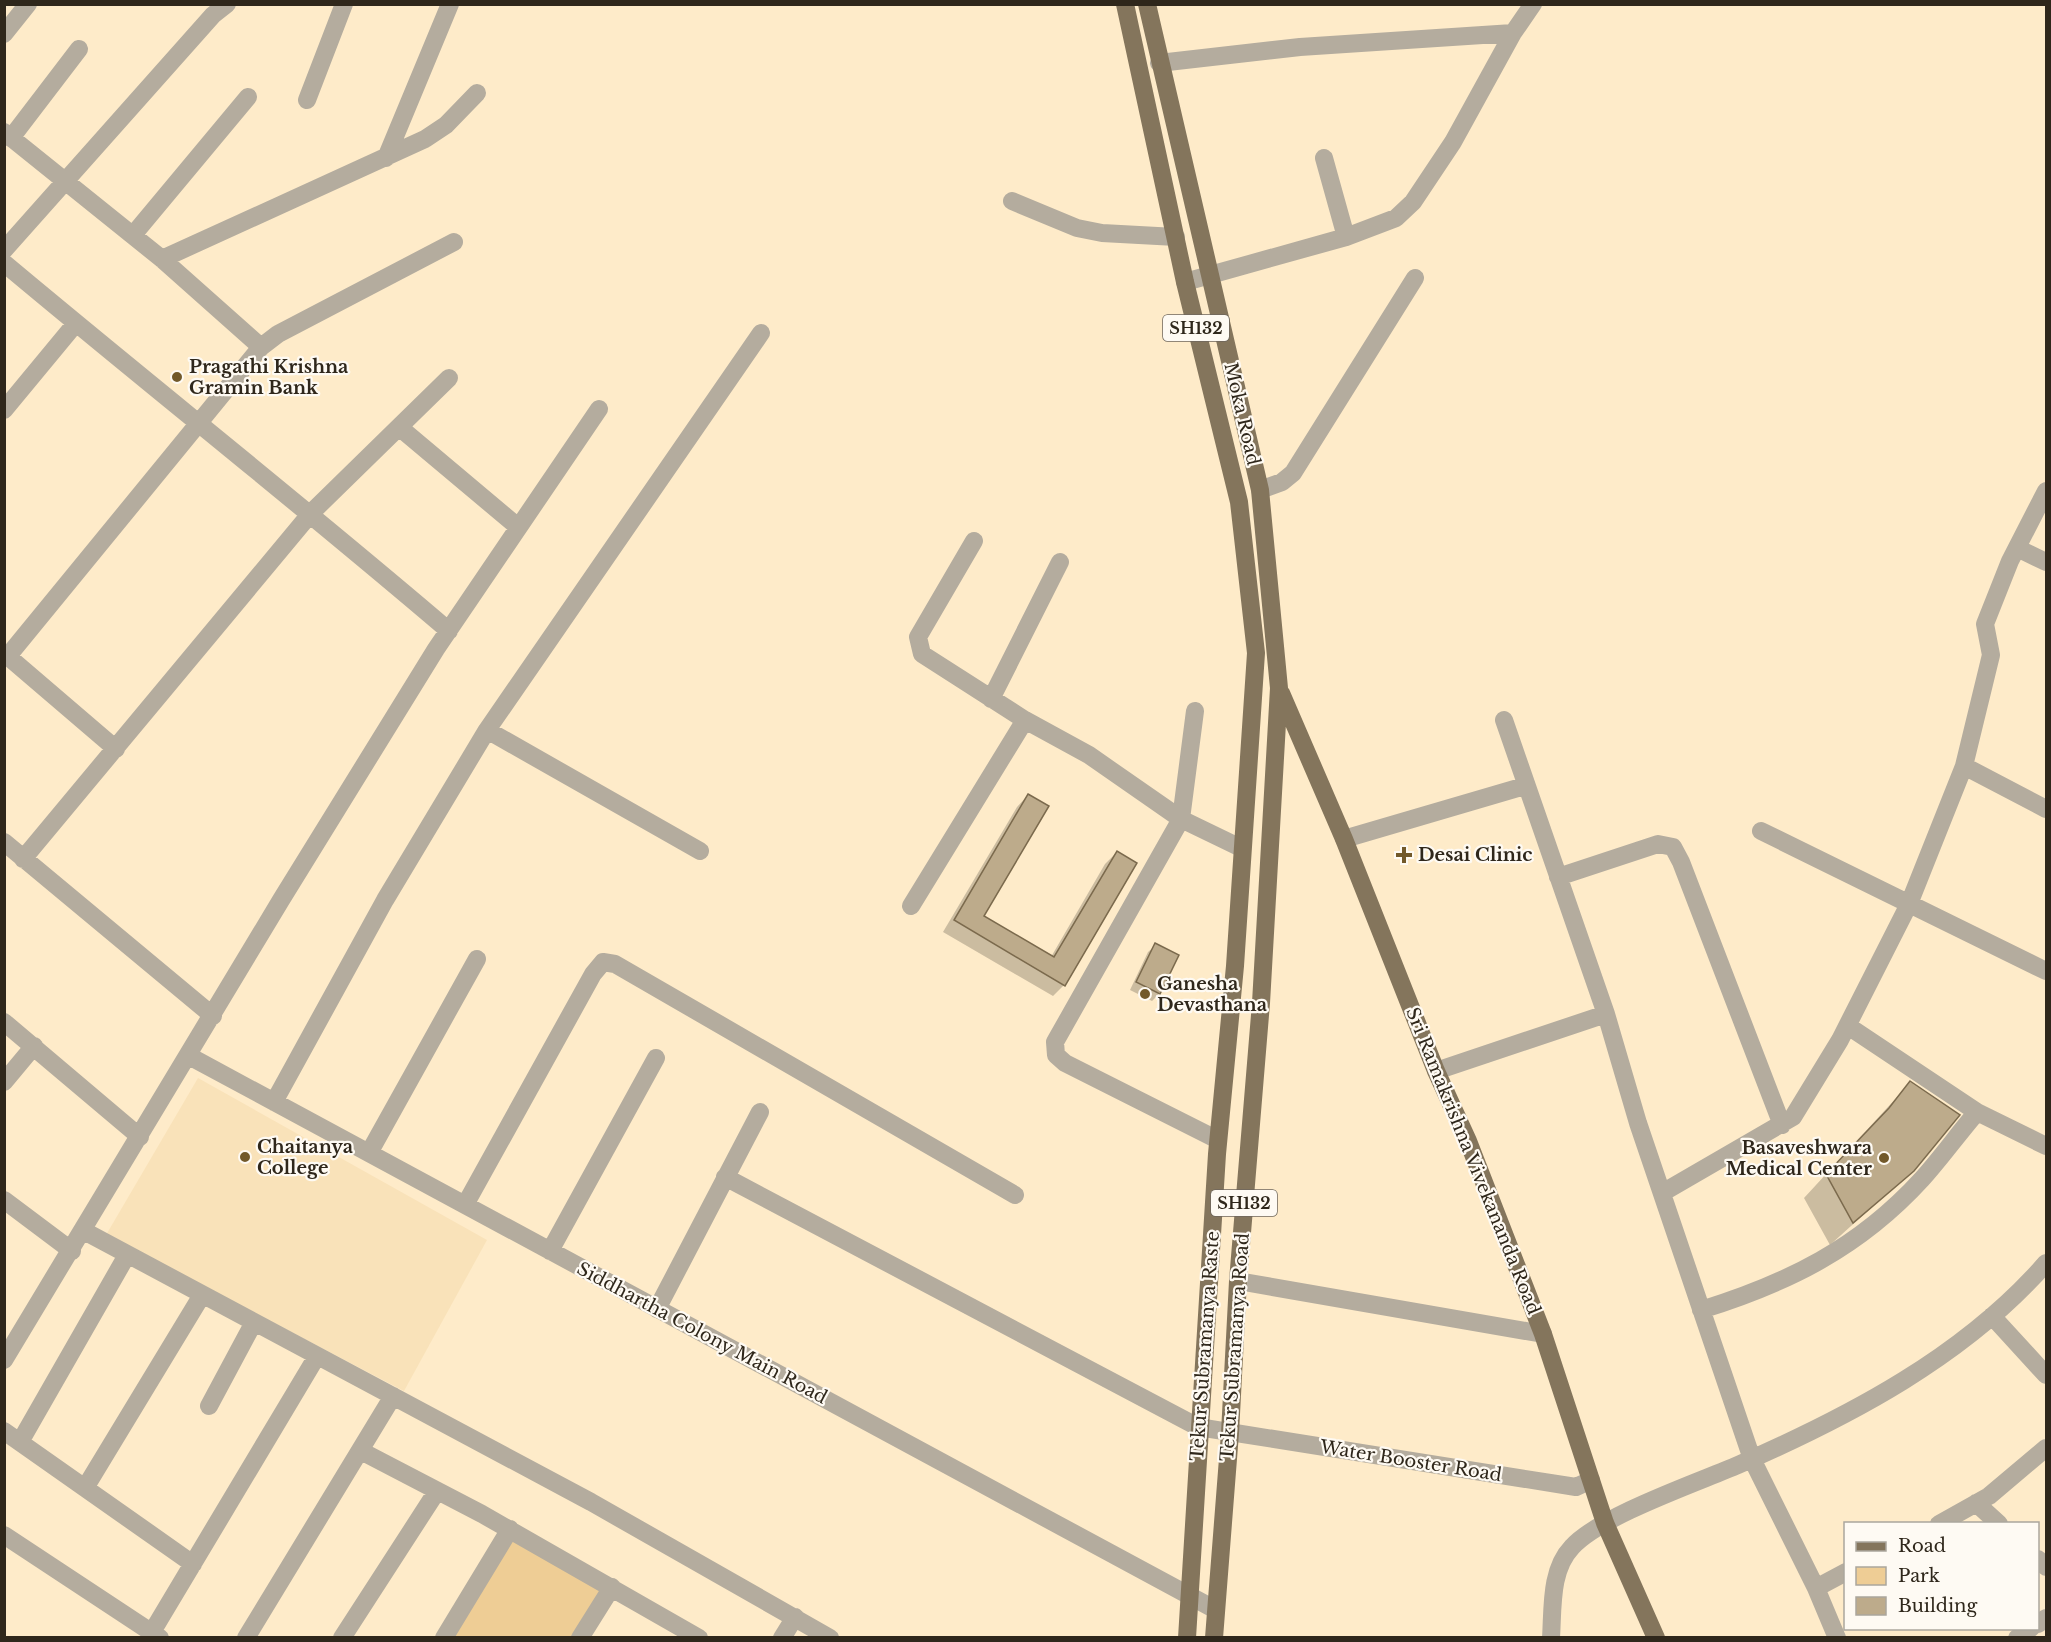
<svg xmlns="http://www.w3.org/2000/svg" width="2051" height="1642" viewBox="0 0 2051 1642" font-family="'Libre Baskerville',serif">
  <style>
    .built { fill: #f9e2b9 }
    .green { fill: #eecd95 }
    .shadow { fill: #0003 }
    .building { fill: #bdab8b; stroke: #7b6a4d; stroke-width: 1.5 }
    .lines { fill: none; stroke-linecap: round; stroke-linejoin: round }
    .minor { stroke: #b4ac9e; stroke-width: 18 }
    .major { stroke: #84755c; stroke-width: 18 }
    .poi-dot { fill: #72592a; stroke: #fefaf3; stroke-width: 2 }
    .labels { text-anchor: middle; dominant-baseline: central; stroke-width: 4.5; stroke-linejoin: round; paint-order: stroke }
    .shield { fill: #fefaf3; stroke: #6d665c; stroke-width: 1.5 }
    .shield-label { font-size: 16px; font-weight: bold; fill: #2f271b }
    .poi-label { font-size: 18px; font-weight: bold; fill: #2f271b; stroke: #fefaf3; text-anchor: start }
    .street-label { font-size: 18px; fill: #2f271b; stroke: #fefaf3 }
  </style>
  <rect width="100%" height="100%" fill="#feebc9"/>
  <!-- built -->
  <path class="built" d="M 198,1078 L 487,1240 L 404,1391 L 106,1235 Z"/>
  <!-- green -->
  <path class="green" d="M 510,1536 L 605,1589 L 576,1637 L 449,1638 Z"/>
  <!-- shadow -->
  <path class="shadow" d="M 1028,795 L 982,916 L 1051,957 L 1105,864 L 1117,852 L 1064,985 L 1053,996 L 943,932 L 1017,807 Z
    M 1156,945 L 1177,956 L 1159,994 L 1152,1001 L 1130,990 L 1148,952 Z
    M 1910,1083 L 1913,1170 L 1830,1245 L 1804,1198 Z"/>
  <!-- building -->
  <path class="building" d="M 1028,794 L 1049,806 L 984,916 L 1054,957 L 1117,851 L 1137,863 L 1065,986 L 954,920 Z
    M 1155,943 L 1179,955 L 1160,994 L 1136,982 Z
    M 1910,1081 L 1960,1115 L 1914,1171 L 1853,1223 L 1826,1174 L 1889,1108 Z"/>
  <g class="lines">
    <!-- minor -->
    <path class="minor" d="M 4,34 L 28,4
      M 1159,63 L 1300,47 L 1513,33
      M 307,100 L 344,4
      M 4,132 L 162,259 L 261,347
      M 11,138 L 79,49
      M 386,158 L 450,4
      M 1324,158 L 1346,237
      M 1012,201 L 1077,228 L 1102,233 L 1176,237
      M 133,235 L 248,97
      M 4,250 L 213,15 L 227,4
      M 162,259 L 425,139 L 446,125 L 477,93
      M 4,263 C 152,387 303,506 449,631
      M 1185,282 L 1346,237 L 1396,218 L 1413,202 L 1453,142 L 1513,33 L 1533,4
      M 4,410 L 76,323
      M 399,427 L 518,527
      M 1260,490 L 1282,482 L 1293,473 L 1415,278
      M 974,541 L 918,637 L 922,654 L 1025,720 L 1089,755 L 1181,819 L 1241,848
      M 2017,548 L 2046,562
      M 4,653 L 116,749
      M 8,656 L 261,347 L 278,334 L 454,242
      M 991,699 L 1060,562
      M 1195,711 L 1181,819 L 1055,1042 L 1056,1055 L 1065,1063 L 1218,1140
      M 1504,720 L 1606,1014 L 1638,1123 L 1752,1459 L 1816,1588 L 1837,1638
      M 487,730 L 700,851
      M 1964,766 L 2046,809
      M 1761,831 L 2046,971
      M 1344,839 L 1525,786
      M 4,842 L 213,1016
      M 23,859 L 311,513 L 449,378
      M 1558,877 L 1658,844 L 1673,847 L 1681,862 L 1782,1125
      M 911,906 L 1025,720
      M 4,1022 L 140,1137
      M 1848,1026 L 1977,1112 L 2046,1146
      M 189,1056 L 1216,1610
      M 1436,1071 L 1606,1014
      M 4,1082 L 34,1046
      M 274,1102 L 385,900 L 487,730 L 761,333
      M 369,1153 L 477,959
      M 725,1177 L 1198,1427 L 1576,1487 L 1591,1480
      M 1662,1193 L 1793,1117 L 1840,1040 L 1909,904 L 1964,766 L 1991,655 L 1985,624 L 2010,561 L 2046,491
      M 4,1200 L 72,1251
      M 465,1205 L 593,974 L 603,962 L 615,964 L 1015,1195
      M 84,1231 L 591,1502 L 830,1638
      M 550,1251 L 656,1058
      M 1238,1281 L 1543,1334
      M 657,1309 L 760,1112
      M 1701,1310 C 1788,1283 1859,1248 1922,1179 C 1941,1158 1958,1134 1977,1112
      M 1992,1316 L 2046,1375
      M 4,1360 L 281,900 L 436,649 L 599,409
      M 209,1406 L 254,1322
      M 4,1431 L 193,1564
      M 20,1442 L 127,1255
      M 361,1451 L 482,1514 L 699,1638
      M 85,1488 L 202,1295
      M 1976,1503 L 1999,1524
      M 1939,1524 L 1989,1496 L 2046,1448
      M 4,1535 L 160,1638
      M 2038,1559 L 2046,1567
      M 1816,1588 L 1846,1572
      M 2038,1624 L 2046,1618
      M 152,1632 L 317,1356
      M 246,1638 L 393,1396
      M 342,1638 L 437,1491
      M 444,1638 L 510,1529
      M 580,1638 L 612,1587
      M 782,1638 L 795,1617
      M 1551,1638 C 1553,1607 1550,1570 1572,1547 C 1600,1516 1696,1483 1738,1465 C 1850,1416 1965,1356 2046,1263
      M 2017,1638 L 2031,1628"/>
    <!-- major -->
    <path class="major" d="M 1125,4 L 1185,282 L 1239,502 L 1256,653 L 1235,966 L 1217,1154 L 1187,1638
      M 1147,4 L 1260,490 L 1279,688 L 1261,1003 L 1238,1281 L 1230,1433 L 1214,1638
      M 1281,693 L 1344,839 L 1436,1071 L 1468,1141 L 1543,1334 L 1605,1523 L 1656,1638"/>
  </g>
  <!-- markers -->
  <g class="poi-dot">
    <circle cx="177" cy="377" r="6"/>
    <path d="M1401 846h6v6h6v6h-6v6h-6v-6h-6v-6h6z"/>
    <circle cx="1145" cy="994" r="6"/>
    <circle cx="245" cy="1157" r="6"/>
    <circle cx="1884" cy="1158" r="6"/>
  </g>
  <g class="labels">
    <!-- shield labels -->
    <g class="shield">
      <rect x="1163" y="315" width="66" height="26" rx="4.5"/>
      <rect x="1211" y="1190" width="66" height="26" rx="4.5"/>
    </g>
    <g class="shield-label">
      <text x="1196" y="328">SH132</text>
      <text x="1244" y="1203">SH132</text>
    </g>
    <!-- poi labels -->
    <g class="poi-label">
      <text x="189" y="367">Pragathi Krishna<tspan x="189" dy="21">Gramin Bank</tspan></text>
      <text x="1418" y="855">Desai Clinic</text>
      <text x="1157" y="984">Ganesha<tspan x="1157" dy="21">Devasthana</tspan></text>
      <text x="257" y="1147">Chaitanya<tspan x="257" dy="21">College</tspan></text>
      <text x="1872" y="1148" text-anchor="end">Basaveshwara<tspan x="1872" dy="21">Medical Center</tspan></text>
    </g>
    <!-- street labels -->
    <g class="street-label">
      <text transform="translate(1242 414) rotate(77)">Moka Road</text>
      <text transform="translate(1473 1161) rotate(68)">Sri Ramakrishna Vivekananda Road</text>
      <text transform="translate(702 1333) rotate(28)">Siddhartha Colony Main Road</text>
      <text transform="translate(1205 1346) rotate(-86)">Tekur Subramanya Raste</text>
      <text transform="translate(1235 1347) rotate(-86)">Tekur Subramanya Road</text>
      <text transform="translate(1411 1461) rotate(9)">Water Booster Road</text>
    </g>
  </g>
  <!-- border -->
  <rect width="2051" height="1642" fill="none" stroke="#2f271b" stroke-width="12"/>
  <!-- legend -->
  <rect x="1844" y="1522" width="195" height="108" fill="#fefaf3" stroke="#aba69d" stroke-width="1.5"/>
  <rect x="1856" y="1542" width="30" height="9" fill="#84755c" stroke="#aba69d" stroke-width="1.5"/>
  <text x="1898" y="1552" font-size="18" fill="#2f271b">Road</text>
  <rect x="1856" y="1567" width="30" height="18" fill="#eecd95" stroke="#aba69d" stroke-width="1.5"/>
  <text x="1898" y="1582" font-size="18" fill="#2f271b">Park</text>
  <rect x="1856" y="1597" width="30" height="18" fill="#bdab8b" stroke="#aba69d" stroke-width="1.5"/>
  <text x="1898" y="1612" font-size="18" fill="#2f271b">Building</text>
</svg>
